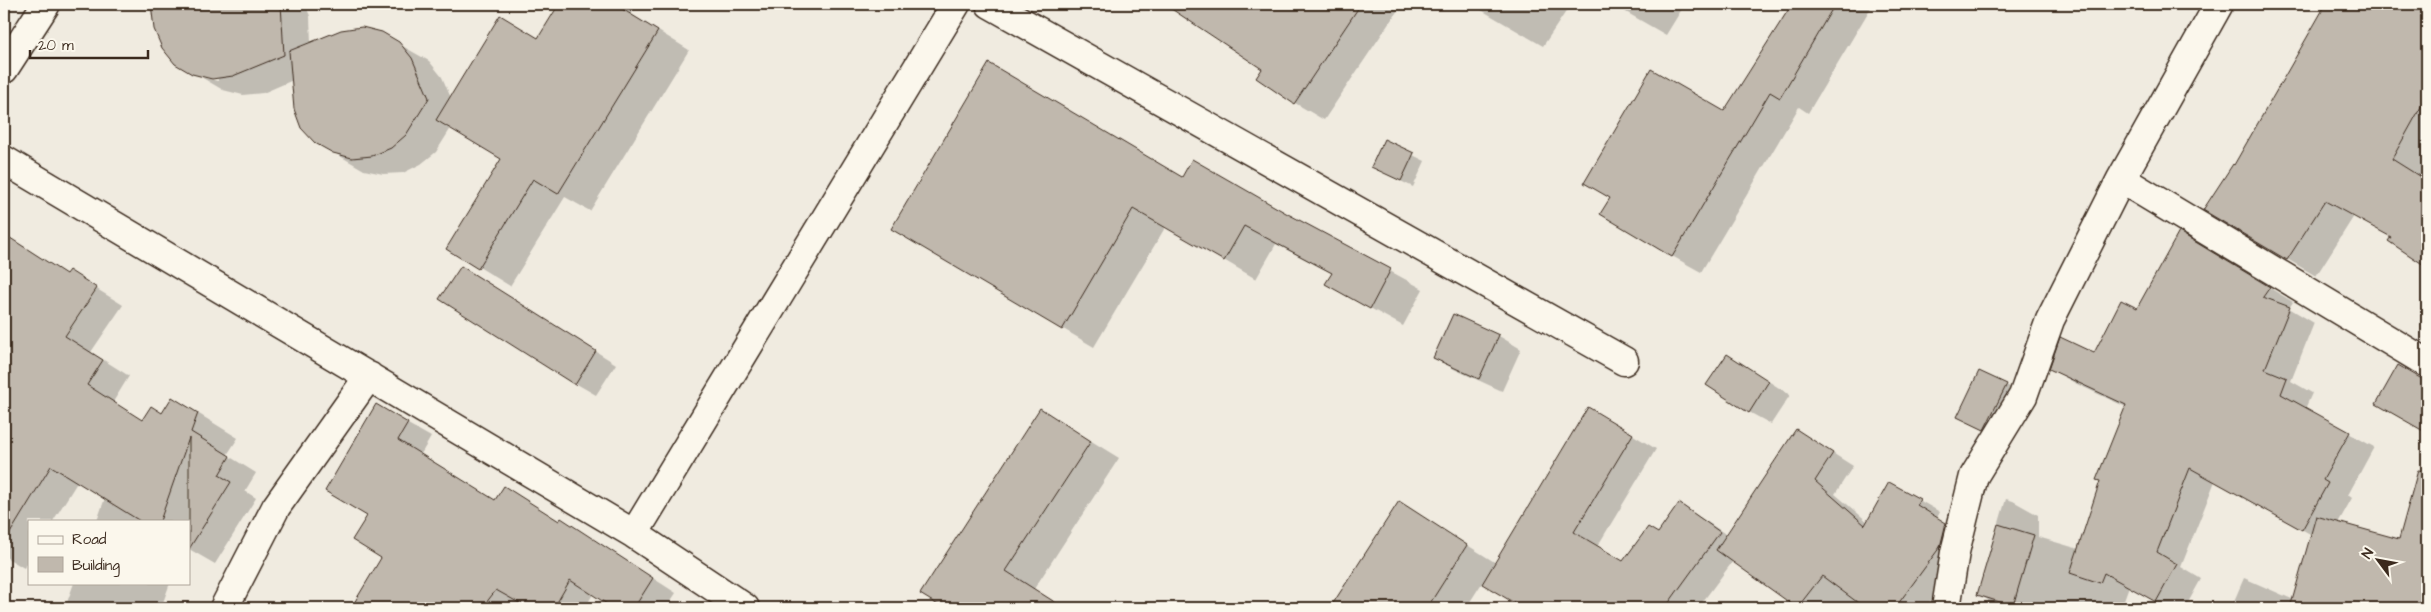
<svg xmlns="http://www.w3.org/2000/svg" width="2431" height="612" viewBox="0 0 2431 612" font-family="'Architects Daughter',sans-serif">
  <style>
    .shadow { fill: #0003 }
    .building { fill: #c0b8ad; stroke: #3b2a1e }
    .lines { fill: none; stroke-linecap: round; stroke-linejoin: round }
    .minor-casing { stroke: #3b2a1e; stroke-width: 31 }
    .minor { stroke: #fbf7ec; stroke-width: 28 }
  </style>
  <rect width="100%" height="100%" fill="#f0ebe0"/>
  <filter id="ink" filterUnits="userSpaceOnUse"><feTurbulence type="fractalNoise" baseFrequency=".02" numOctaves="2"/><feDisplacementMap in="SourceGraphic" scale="10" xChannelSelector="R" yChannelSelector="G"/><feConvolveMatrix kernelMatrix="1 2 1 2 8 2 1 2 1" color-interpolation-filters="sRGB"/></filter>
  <g filter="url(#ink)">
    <!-- shadow -->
    <path class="shadow" d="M 154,4 L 305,4 L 310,16 L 311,44 L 381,34 L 429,61 L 442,77 L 451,98 L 539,39 L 561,4 L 637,4 L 631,14 L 689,50 L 590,211 L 565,197 L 510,286 L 448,248 L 502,159 L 451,128 L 436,152 L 421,164 L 403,173 L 383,174 L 364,170 L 316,142 L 293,80 L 263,93 L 243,95 L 223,90 L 201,77 L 218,81 L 218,79 L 197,74 L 200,77 L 176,63 L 153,9 Z
      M 1194,4 L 1402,4 L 1324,120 L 1295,103 L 1263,69 L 1186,17 Z
      M 1471,4 L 1571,4 L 1543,46 Z
      M 1612,4 L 1685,4 L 1666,35 Z
      M 1785,4 L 1873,4 L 1808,113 L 1799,107 L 1701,272 L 1672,256 L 1725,113 L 1791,7 Z
      M 2327,4 L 2427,4 L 2427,266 L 2390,241 L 2392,237 L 2354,216 L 2316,276 L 2287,259 L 2235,167 Z
      M 1384,141 L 1425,161 L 1413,187 L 1384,173 Z
      M 1183,178 L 1285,214 L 1423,289 L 1403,326 L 1359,302 L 1333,274 L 1276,244 L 1256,279 L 1166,226 L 1094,347 L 893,229 Z
      M 4,235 L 67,275 L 69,272 L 123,305 L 91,352 L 129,376 L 113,402 L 143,421 L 163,414 L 173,398 L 238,438 L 227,455 L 256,473 L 245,491 L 256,498 L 215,564 L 189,549 L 189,521 L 97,521 L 105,498 L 78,481 L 53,521 L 29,521 L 29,560 L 24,568 L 4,556 Z
      M 2204,248 L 2293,302 L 2289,308 L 2314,323 L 2291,381 L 2312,393 L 2305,409 L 2374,447 L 2348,495 L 2352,498 L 2338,523 L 2399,541 L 2405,520 L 2427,526 L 2427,608 L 2231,608 L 2244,578 L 2294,600 L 2312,535 L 2215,481 L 2181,567 L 2201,579 L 2185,608 L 2169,608 L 2129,586 L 2121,608 L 1987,608 L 1988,600 L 1978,594 L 2006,499 L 2013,501 L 2038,515 L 2038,537 L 2079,549 L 2126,407 L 2075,383 L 2051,369 L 2095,354 L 2137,309 Z
      M 482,280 L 616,364 L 596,395 L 575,383 Z
      M 1453,316 L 1499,336 L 1521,349 L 1502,391 L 1456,370 L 1434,358 Z
      M 1728,355 L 1790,395 L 1771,424 L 1749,412 Z
      M 2006,385 L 2018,391 L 1996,435 L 1970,423 Z
      M 376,406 L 431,437 L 421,454 L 496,501 L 560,522 L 561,519 L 676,593 L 666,608 L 615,608 L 593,594 L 585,608 L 530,608 L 520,602 L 515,608 L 353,608 L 383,557 L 368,515 Z
      M 1041,410 L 1119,458 L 1034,589 L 1064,608 L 945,608 L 922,593 Z
      M 1612,422 L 1656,449 L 1597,547 L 1624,562 L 1659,534 L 1680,504 L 1727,535 L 1796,430 L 1853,466 L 1835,494 L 1868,522 L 1919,500 L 1940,512 L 1937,518 L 1967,536 L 1961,559 L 1925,608 L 1799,608 L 1733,561 L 1698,608 L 1526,608 L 1482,583 L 1466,608 L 1332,608 L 1400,503 L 1496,563 Z
      M 74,583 L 170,583 L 161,608 L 65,608 Z"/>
    <!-- building -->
    <path class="building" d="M 151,4 L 281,4 L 284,55 L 233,76 L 212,79 L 192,74 L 175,64 L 162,48 L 154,29 Z
      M 559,4 L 614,4 L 658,31 L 558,194 L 533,179 L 478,269 L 446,249 L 501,159 L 436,120 L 500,15 L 538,38 Z
      M 1164,4 L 1361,4 L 1294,104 L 1256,78 L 1262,69 Z
      M 1792,4 L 1835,4 L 1780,98 L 1770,92 L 1672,257 L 1600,214 L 1610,198 L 1584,183 L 1651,69 L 1724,111 Z
      M 2326,4 L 2427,4 L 2427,96 L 2392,159 L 2427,181 L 2427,267 L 2388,241 L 2391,237 L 2325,201 L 2287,260 L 2203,210 L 2233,164 L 2234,165 Z
      M 362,27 L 382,32 L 399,42 L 412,58 L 429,98 L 406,135 L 391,148 L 372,156 L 352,158 L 333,153 L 315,143 L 301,128 L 294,109 L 289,51 L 341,30 Z
      M 989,63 L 1182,177 L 1192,159 L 1286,213 L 1391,269 L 1370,309 L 1325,284 L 1332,273 L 1244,226 L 1224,261 L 1133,209 L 1062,330 L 891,229 Z
      M 1384,139 L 1414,153 L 1401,181 L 1371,167 Z
      M 2179,232 L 2270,287 L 2263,297 L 2290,307 L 2265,369 L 2287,378 L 2281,394 L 2350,432 L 2323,480 L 2328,483 L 2302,530 L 2190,468 L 2157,552 L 2177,564 L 2156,602 L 2104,573 L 2100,583 L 2070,573 L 2100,481 L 2096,480 L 2126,405 L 2049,369 L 2060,337 L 2094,353 L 2121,300 L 2137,308 Z
      M 4,234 L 66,274 L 69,270 L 97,288 L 65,336 L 103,360 L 87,385 L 142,420 L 151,406 L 162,413 L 172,397 L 198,413 L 191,432 L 230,456 L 219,475 L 231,482 L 189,549 L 189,438 L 160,521 L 140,521 L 51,466 L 4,543 Z
      M 461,266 L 596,351 L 575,385 L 439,299 Z
      M 1453,314 L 1499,335 L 1479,379 L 1433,358 Z
      M 1727,354 L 1769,381 L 1749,413 L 1706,385 Z
      M 2398,365 L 2427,382 L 2427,433 L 2376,404 Z
      M 1979,371 L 2007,384 L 1984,430 L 1957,417 Z
      M 376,404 L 408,423 L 398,440 L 495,500 L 504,486 L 559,521 L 561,518 L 653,578 L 634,608 L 613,608 L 570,580 L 554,608 L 528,608 L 496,590 L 482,608 L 351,608 L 381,558 L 352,540 L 367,516 L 325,491 Z
      M 1588,407 L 1633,434 L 1574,532 L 1623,561 L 1648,527 L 1658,533 L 1679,503 L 1720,532 L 1665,608 L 1523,608 L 1482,584 Z
      M 1040,408 L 1091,441 L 1006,571 L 1064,608 L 943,608 L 920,594 Z
      M 1796,429 L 1833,453 L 1815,481 L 1865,525 L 1889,482 L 1920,499 L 1917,505 L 1946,523 L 1940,547 L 1895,608 L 1865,608 L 1822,576 L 1797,608 L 1716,550 Z
      M 2418,470 L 2427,471 L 2427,608 L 2290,608 L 2316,516 L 2399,539 Z
      M 1399,501 L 1467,545 L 1427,608 L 1330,608 Z
      M 1998,524 L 2034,535 L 2013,606 L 1977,595 Z"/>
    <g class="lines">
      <defs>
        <path id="minor" d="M 990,4 L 1624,361
          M 4,69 L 46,4
          M 4,160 L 634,534 L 745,608
          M 2121,179 L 2427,363
          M 634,534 L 956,4
          M 224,608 L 276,507 L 369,376
          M 1946,608 L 1955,552 L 1974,476 L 2023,396 L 2050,320 L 2121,179 L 2219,4"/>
      </defs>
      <!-- minor casing -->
      <use href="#minor" class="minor-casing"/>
      <!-- minor -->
      <use href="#minor" class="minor"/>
    </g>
  </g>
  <!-- margin -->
  <rect width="2431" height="612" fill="none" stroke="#fbf7ec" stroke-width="20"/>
  <rect x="10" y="10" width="2411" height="592" fill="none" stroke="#3b2a1e" stroke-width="2" filter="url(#ink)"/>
  <!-- legend -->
  <rect x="28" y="520" width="162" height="65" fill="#fbf7ec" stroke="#aea59a"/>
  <rect x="38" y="536" width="25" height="8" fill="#fbf7ec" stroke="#aea59a"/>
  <text x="72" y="544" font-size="15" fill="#3b2a1e">Road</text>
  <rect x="38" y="557" width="25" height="15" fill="#c0b8ad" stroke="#aea59a"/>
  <text x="72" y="570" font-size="15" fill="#3b2a1e">Building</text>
  <!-- north arrow -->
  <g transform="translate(2378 560) rotate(302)" stroke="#fbf7ec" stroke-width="4" paint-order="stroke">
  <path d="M0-4L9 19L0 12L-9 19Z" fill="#3b2a1e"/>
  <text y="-8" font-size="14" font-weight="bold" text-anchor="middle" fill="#3b2a1e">N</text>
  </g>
  <!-- scale -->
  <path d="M30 50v8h118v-8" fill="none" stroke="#3b2a1e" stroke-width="2.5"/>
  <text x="38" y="50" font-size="15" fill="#3b2a1e" stroke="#fbf7ec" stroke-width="4" paint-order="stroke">20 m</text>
</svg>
